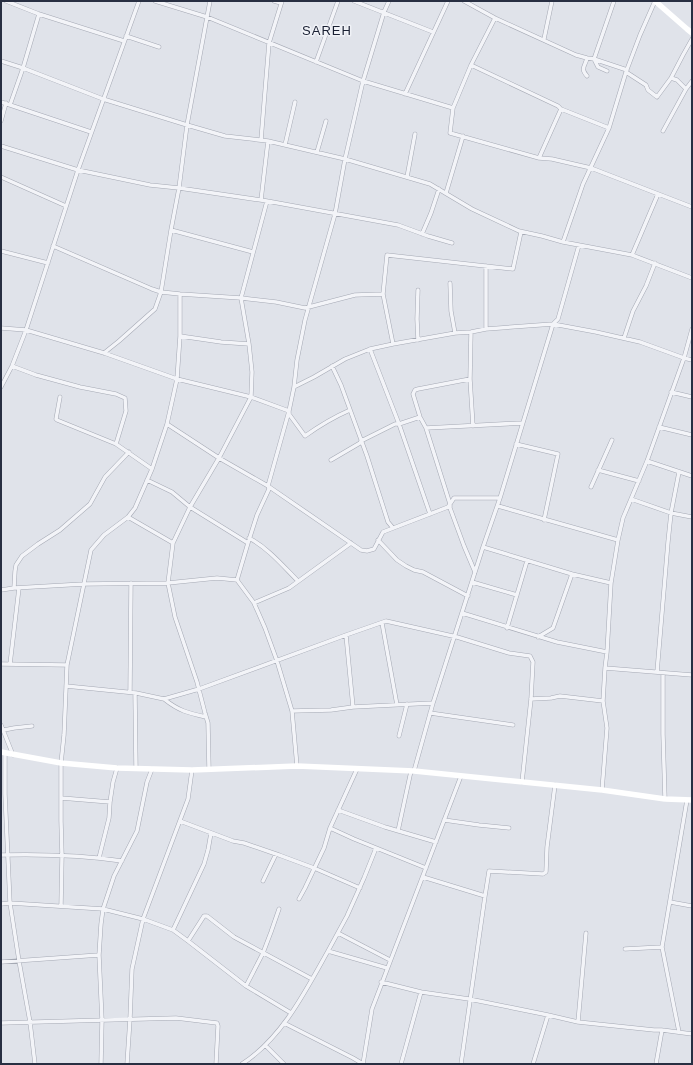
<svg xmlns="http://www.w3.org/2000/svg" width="693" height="1065" viewBox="0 0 693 1065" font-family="Helvetica,sans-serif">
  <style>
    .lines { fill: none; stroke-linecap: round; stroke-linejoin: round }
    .street-casing { stroke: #a5a9b4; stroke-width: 4.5 }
    .street { stroke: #f3f4f8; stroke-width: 3.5 }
    .secondary { stroke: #fff; stroke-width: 5.5 }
    .labels { text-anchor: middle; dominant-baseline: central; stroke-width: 3; stroke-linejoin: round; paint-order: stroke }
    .quarter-label { font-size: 13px; letter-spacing: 1px; fill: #1a2033; stroke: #f0f2f7 }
  </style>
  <rect width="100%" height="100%" fill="#e0e3ea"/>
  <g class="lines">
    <defs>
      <path id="street" d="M 6,1 L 39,14 L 124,41
        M 155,1 L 207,17 L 363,81 L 453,108
        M 274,1 L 281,3
        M 354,1 L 433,32
        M 464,1 L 495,18 L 576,55 L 587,58 L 594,59 L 627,70
        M 495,18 L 471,65 L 453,108 L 450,133 L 539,158 L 552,159 L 591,168 L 692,207
        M 126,36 L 159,47
        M 544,39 L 552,1
        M 1,61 L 23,68 L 103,99 L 187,125 L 225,136 L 268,141 L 345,159 L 430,184 L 472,209 L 519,231 L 542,236 L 563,242 L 632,255 L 692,278
        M 316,62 L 338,1
        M 471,65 L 558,106 L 561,109 L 609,128
        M 607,71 L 598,67 L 594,59 L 614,1
        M 626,72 L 646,85 L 648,90 L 657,97 L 671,78 L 683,55 L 692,39
        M 587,76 C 580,68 585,67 587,58
        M 671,78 L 677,80 L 686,89
        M 405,94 L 448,1
        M 1,102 L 91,132
        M 10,105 L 23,68 L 39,14
        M 1,121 L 6,103
        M 663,131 L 686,89 L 692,81
        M 261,140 L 269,43 L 282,1
        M 285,145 L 295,102
        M 1,146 L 78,170 L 150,185 L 179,188 L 267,201 L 398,225 L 428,236 L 452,243
        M 317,152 L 326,121
        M 539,158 L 561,109
        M 1,177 L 66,206
        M 407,177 L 415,134
        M 446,193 L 463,136
        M 261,200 L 268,141
        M 171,230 L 253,252
        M 422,234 L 431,213 L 439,189
        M 563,242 L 583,184 L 609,128 L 626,72 L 640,35 L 655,1
        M 53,246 L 152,289 L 161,292 L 180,294 L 241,298 L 276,302 L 305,308 L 355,295 L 383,294
        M 1,251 L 48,263
        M 632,255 L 658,194
        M 486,266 L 486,329
        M 450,283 L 451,311 L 455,333
        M 418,290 L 417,319 L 418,340
        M 1,328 L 26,330 L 104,353 L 177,379 L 251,397 L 252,372 L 249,344 L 241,298 L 267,201
        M 471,332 L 470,379 L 473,426
        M 180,336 L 221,342 L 249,344
        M 624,338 L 633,311 L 646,286 L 655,263
        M 393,344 L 383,294 L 387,255 L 513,269 L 521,232
        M 370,349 L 399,424 L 430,514
        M 104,353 L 119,341 L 155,309 L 161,292 L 171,230 L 179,188 L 187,125 L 210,1
        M 12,366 L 36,375 L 80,387 L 116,394 L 125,398 L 126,411 L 116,444
        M 332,366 L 341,385 L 367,456 L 388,522 L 393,528
        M 470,379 L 418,389 L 415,390 L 413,394 L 420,417 L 426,428 L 450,504 L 450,508 L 464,546 L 475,572
        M 1,387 L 12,366 L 26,330 L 78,170 L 139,1
        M 294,387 L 314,377 L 345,359 L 370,349 L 393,344 L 455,333 L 471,332 L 486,329 L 553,324 L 596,332 L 640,342 L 684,358 L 692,360
        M 671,392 L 692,397
        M 60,397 L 56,419 L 57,420 L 116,444 L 152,469
        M 167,424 L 219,458 L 268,486 L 361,550 L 367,551 L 374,549 L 383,532 L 448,507 L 454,498 L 500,498
        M 659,427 L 692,435
        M 426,428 L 522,423
        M 516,444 L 558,454 L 544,520
        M 331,460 L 360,443 L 361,441 L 395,424 L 399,424 L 420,417
        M 647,461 L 692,476
        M 598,470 L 639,481
        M 147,480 L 172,492 L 190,507 L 248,543 L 237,580
        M 591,487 L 612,440
        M 631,499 L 671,513 L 692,517
        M 498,506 L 618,540
        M 128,517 L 173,543
        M 249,538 C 268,548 283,566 298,581
        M 378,540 L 397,560 L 406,566 L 414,570 L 423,572 L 468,596
        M 248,543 L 257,515 L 269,489 L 268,486 L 289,411 L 294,387 L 297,360 L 305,320 L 335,214 L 345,159 L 363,81 L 384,12 L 389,1
        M 483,547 L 572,574 L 611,583
        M 472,582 L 517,595
        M 14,588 L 15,571 L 16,565 L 22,556 L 38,544 L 60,530 L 90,504 L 105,477 L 129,452
        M 1,590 L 14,588 L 84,584 L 168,583 L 217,578 L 237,580 L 254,603 L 265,628 L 277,661 L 292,711 L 297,766
        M 254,603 L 289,588 L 351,543
        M 462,613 L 557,642 L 607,652
        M 382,623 L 397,705
        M 507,628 L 527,561
        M 346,635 L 353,707
        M 538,637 L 553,628 L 572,574
        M 1,664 L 67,665
        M 10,664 L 19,588
        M 605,668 L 692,675
        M 657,672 L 668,542 L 671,513 L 679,472
        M 663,673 L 663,734 L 665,799
        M 66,686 L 136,693 L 164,699 L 199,689 L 346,635 L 386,621 L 457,637 L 509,653 L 530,656 L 533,662 L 531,699 L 522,782
        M 130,692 L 131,583
        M 135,693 L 136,768
        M 164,699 C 179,711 188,713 206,717
        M 531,699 L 551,698 L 560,696 L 603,701
        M 292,711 L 331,710 L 353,707 L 433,703
        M 430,713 L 513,725
        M 1,725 L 13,755
        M 4,730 L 14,728 L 32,726
        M 399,736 L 407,704
        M 5,753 L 5,794 L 10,903 L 19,961 L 30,1022 L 35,1064
        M 209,769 L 208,723 L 205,713 L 197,682 L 175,617 L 168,583 L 173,543 L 190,507 L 219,458 L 251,397 L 289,411 L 289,414 L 305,436 C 319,426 334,417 350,410
        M 414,771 L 433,703 L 483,547 L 500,498 L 553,324 L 558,319 L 579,245
        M 602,790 L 607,728 L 603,701 L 605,668 L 607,652 L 611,583 L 618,540 L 623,518 L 647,461 L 684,358 L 692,329
        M 61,798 L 110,802 L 113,782 L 117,768
        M 338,810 L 385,827 L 436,842
        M 444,820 L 479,825 L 509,828
        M 180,821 L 233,841 L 244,843 L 279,855 L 314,868 L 360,888
        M 330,828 L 354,839 L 426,868
        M 398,831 L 411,771
        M 1,855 C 41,854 82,855 122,861
        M 99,858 L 109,818 L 110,802
        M 423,877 L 485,896 L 461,1064
        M 263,881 L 276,854
        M 485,896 L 489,871 L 543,874 L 546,872 L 547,847 L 555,785
        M 299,899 L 305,888 L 324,848 L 330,828 L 357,769
        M 670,902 L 692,906
        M 1,904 L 10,903 L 103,909 L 143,919 L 173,930 L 188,941 L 246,986 L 291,1013
        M 61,906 L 62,856 L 61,821 L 61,763 L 64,735 L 67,665 L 91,550 L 104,535 L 128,517 L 135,508 L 152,469 L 167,424 L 177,379 L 180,336 L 180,294
        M 173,930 L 204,864 L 208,850 L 211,833
        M 338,933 L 390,960
        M 188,941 L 204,916 L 207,916 L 234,937 L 312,979
        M 625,949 L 662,947
        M 328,951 L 347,916 L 364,878 L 376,848
        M 1,962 L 99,955
        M 381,982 L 421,992 L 469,999 L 548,1015 L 578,1022 L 654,1030 L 662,1030 L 692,1034
        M 246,986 L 263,953 L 271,932 L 279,909
        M 578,1022 L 586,933
        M 1,1023 L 176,1018 L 217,1023 L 218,1026 L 216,1064
        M 284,1023 L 353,1058 L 363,1064 L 372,1009 L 461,776
        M 679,1032 L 662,947 L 687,800
        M 265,1045 L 284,1064
        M 101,1064 L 102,1020 L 99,955 L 101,924 L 103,909 L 114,876 L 137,831 L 147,782 L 152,769
        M 127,1064 L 130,1019 L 132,969 L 143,919 L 188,799 L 192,770
        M 242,1064 C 282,1038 305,992 328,951 L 387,968
        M 401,1064 L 421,992
        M 533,1064 L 548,1015
        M 656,1064 L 662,1030"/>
    </defs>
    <!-- street casing -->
    <use href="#street" class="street-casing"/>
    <!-- street -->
    <use href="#street" class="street"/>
    <!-- secondary -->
    <path class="secondary" d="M 655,1 L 687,29 L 692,33
      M 1,752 L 61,763 L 117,768 L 192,770 L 297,766 L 414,771 L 602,790 L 665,799 L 692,800"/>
  </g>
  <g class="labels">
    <!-- quarter labels -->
    <g class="quarter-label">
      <text x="327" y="30">SAREH</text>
    </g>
  </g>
  <!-- border -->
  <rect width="693" height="1065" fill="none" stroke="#282f42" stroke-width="4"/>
</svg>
